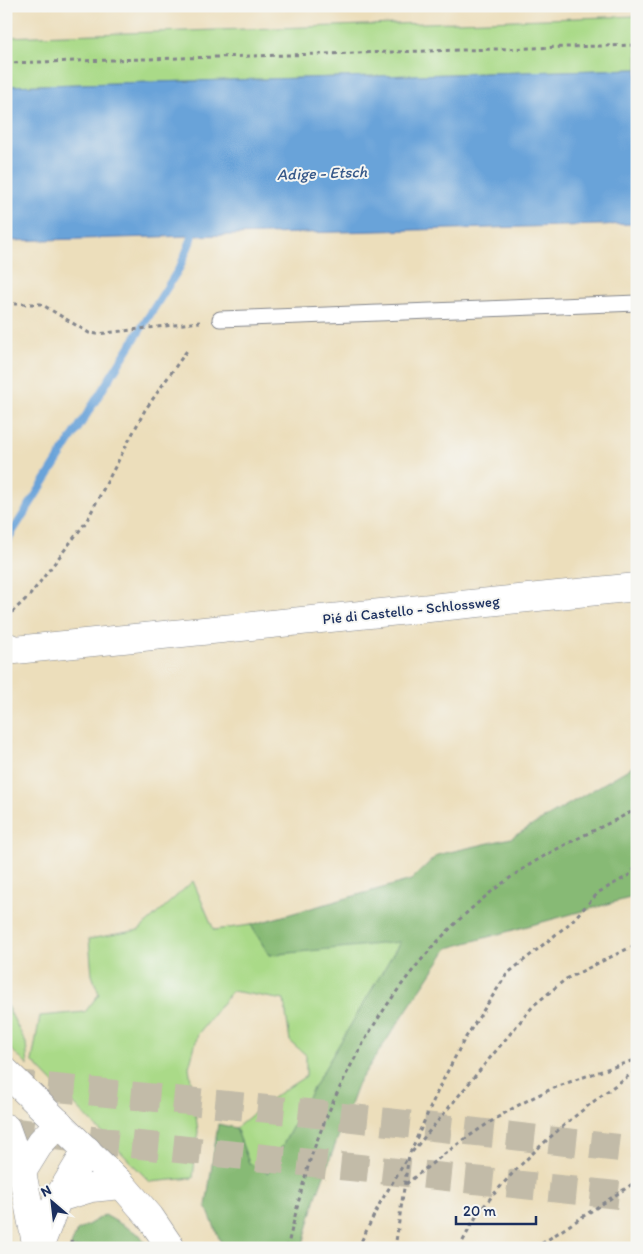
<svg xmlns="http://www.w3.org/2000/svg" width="643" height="1254" viewBox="0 0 643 1254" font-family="Itim,sans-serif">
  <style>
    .green { fill: #aada88; stroke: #628473 }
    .forest { fill: #87ba74; stroke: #517469 }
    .water { fill: #69a3d9; stroke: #42699c }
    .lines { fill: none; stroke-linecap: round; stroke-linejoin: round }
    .stream { stroke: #69a3d9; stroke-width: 8 }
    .trunk-tunnel { stroke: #c2bba8; stroke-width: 28; stroke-dasharray: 28 14; stroke-linecap: butt }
    .service-casing { stroke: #84868c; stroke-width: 17 }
    .minor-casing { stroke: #84868c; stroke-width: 29 }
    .tertiary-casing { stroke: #84868c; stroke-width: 29 }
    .secondary-casing { stroke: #84868c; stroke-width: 29 }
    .path { stroke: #84868c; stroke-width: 3; stroke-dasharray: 4 4; stroke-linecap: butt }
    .service { stroke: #fff; stroke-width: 15 }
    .minor { stroke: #fff; stroke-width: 28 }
    .tertiary { stroke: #fff; stroke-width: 28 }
    .secondary { stroke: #fff; stroke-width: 28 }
    .labels { text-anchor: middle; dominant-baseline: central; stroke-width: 4; stroke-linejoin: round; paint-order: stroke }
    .street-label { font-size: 15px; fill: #1b2f5e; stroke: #f6f6f2 }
    .water-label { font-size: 16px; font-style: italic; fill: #365889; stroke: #f6f6f2 }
  </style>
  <rect width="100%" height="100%" fill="#f6f6f2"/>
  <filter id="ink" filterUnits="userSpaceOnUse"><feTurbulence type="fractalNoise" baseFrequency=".02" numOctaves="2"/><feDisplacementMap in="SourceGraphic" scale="10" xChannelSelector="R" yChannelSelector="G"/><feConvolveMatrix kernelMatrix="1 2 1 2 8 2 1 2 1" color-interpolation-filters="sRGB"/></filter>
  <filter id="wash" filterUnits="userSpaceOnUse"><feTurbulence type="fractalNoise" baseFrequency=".0096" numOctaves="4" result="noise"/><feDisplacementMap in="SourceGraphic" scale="20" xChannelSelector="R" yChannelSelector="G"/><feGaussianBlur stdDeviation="1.12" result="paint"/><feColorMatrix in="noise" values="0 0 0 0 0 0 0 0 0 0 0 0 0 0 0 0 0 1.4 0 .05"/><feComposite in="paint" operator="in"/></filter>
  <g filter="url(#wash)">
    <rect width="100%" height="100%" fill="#ecdebb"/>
    <!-- green -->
    <path class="green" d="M 637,16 L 637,69 L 6,86 L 6,37 Z
      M 193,881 L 214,930 L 251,925 L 269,955 L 401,941 L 312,1090 L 268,1173 L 249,1163 L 236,1128 L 272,1098 L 306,1076 L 306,1055 L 290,1041 L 284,1000 L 232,991 L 198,1034 L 189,1067 L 198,1131 L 193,1178 L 150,1182 L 32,1061 L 40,1016 L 85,1012 L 99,994 L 92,975 L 89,939 L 139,930 Z
      M 6,1004 L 26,1043 L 28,1066 L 6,1044 Z"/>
    <!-- forest -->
    <path class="forest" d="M 637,764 L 637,896 L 448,948 L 358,1083 L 316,1197 L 302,1248 L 223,1248 L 206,1206 L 218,1124 L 236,1128 L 249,1163 L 268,1173 L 312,1090 L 400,942 L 269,955 L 251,925 L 411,880 L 437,855 L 511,838 Z
      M 105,1215 L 140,1235 L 148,1248 L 70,1248 L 77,1231 Z"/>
    <!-- water -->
    <path class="water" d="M 637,69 L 637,224 L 6,241 L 6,86 Z"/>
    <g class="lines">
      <!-- stream -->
      <path class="stream" d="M 6,542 L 180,267 L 196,228"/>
    </g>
  </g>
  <g filter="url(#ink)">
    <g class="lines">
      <!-- trunk-tunnel -->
      <path class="trunk-tunnel" d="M 6,1083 L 308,1113 L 637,1150
        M 6,1131 L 637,1197"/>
      <defs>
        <path id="service" d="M 220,319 L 637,303"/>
        <path id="minor" d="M 6,646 L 15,650 L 637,587"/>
        <path id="tertiary" d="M 6,1128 L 22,1172 L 37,1248
          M 22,1172 L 40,1143 L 59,1123
          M 58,1198 L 91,1188 L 122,1185
          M 39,1248 L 58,1198 L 87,1150"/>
        <path id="secondary" d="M 6,1072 L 122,1185 L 150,1217 L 171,1248"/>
      </defs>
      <!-- service casing -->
      <use href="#service" class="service-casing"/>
      <!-- minor casing -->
      <use href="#minor" class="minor-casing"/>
      <!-- tertiary casing -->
      <use href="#tertiary" class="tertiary-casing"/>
      <!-- secondary casing -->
      <use href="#secondary" class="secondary-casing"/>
      <!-- path -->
      <path class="path" d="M 6,63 L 637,45
        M 6,304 L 41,304 L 89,333 L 97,334 L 200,322
        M 6,618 L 30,595 L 86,522 L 145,410 L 188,349
        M 412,1152 L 534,1005 L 566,979 L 637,944
        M 406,1184 C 451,1148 501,1110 554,1088 C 579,1078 605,1070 631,1061 L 637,1062
        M 71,1240 L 73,1248
        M 287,1248 C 296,1214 303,1178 315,1146 C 356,1036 424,934 523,869 C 556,847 601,828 637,809
        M 358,1248 L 380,1203 L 408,1157
        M 395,1248 L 409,1155 L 440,1086 L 464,1040 L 507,974 L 570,923 L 599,892 L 628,876 L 637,866
        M 459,1248 C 466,1236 472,1222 480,1211 C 524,1155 579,1110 637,1070
        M 535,1248 L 637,1181"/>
      <!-- service -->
      <use href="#service" class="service"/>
      <!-- minor -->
      <use href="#minor" class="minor"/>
      <!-- tertiary -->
      <use href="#tertiary" class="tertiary"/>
      <!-- secondary -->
      <use href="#secondary" class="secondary"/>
    </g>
  </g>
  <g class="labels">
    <!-- street labels -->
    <g class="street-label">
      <text transform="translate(411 610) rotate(-6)">Pié di Castello - Schlossweg</text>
    </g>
    <!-- water labels -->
    <g class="water-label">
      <text transform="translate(322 173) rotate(-2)">Adige - Etsch</text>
    </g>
  </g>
  <!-- margin -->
  <rect width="643" height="1254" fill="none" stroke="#f6f6f2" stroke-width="25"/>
  <!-- north arrow -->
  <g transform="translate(52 1202) rotate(332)" stroke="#f6f6f2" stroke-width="4" paint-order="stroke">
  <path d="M0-4L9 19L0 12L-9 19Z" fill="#1b2f5e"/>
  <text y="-8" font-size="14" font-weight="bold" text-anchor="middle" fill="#1b2f5e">N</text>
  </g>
  <!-- scale -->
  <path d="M456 1216v8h80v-8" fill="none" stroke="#1b2f5e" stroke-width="2.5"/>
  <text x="463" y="1216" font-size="15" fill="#1b2f5e" stroke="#f6f6f2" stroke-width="4" paint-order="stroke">20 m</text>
</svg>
